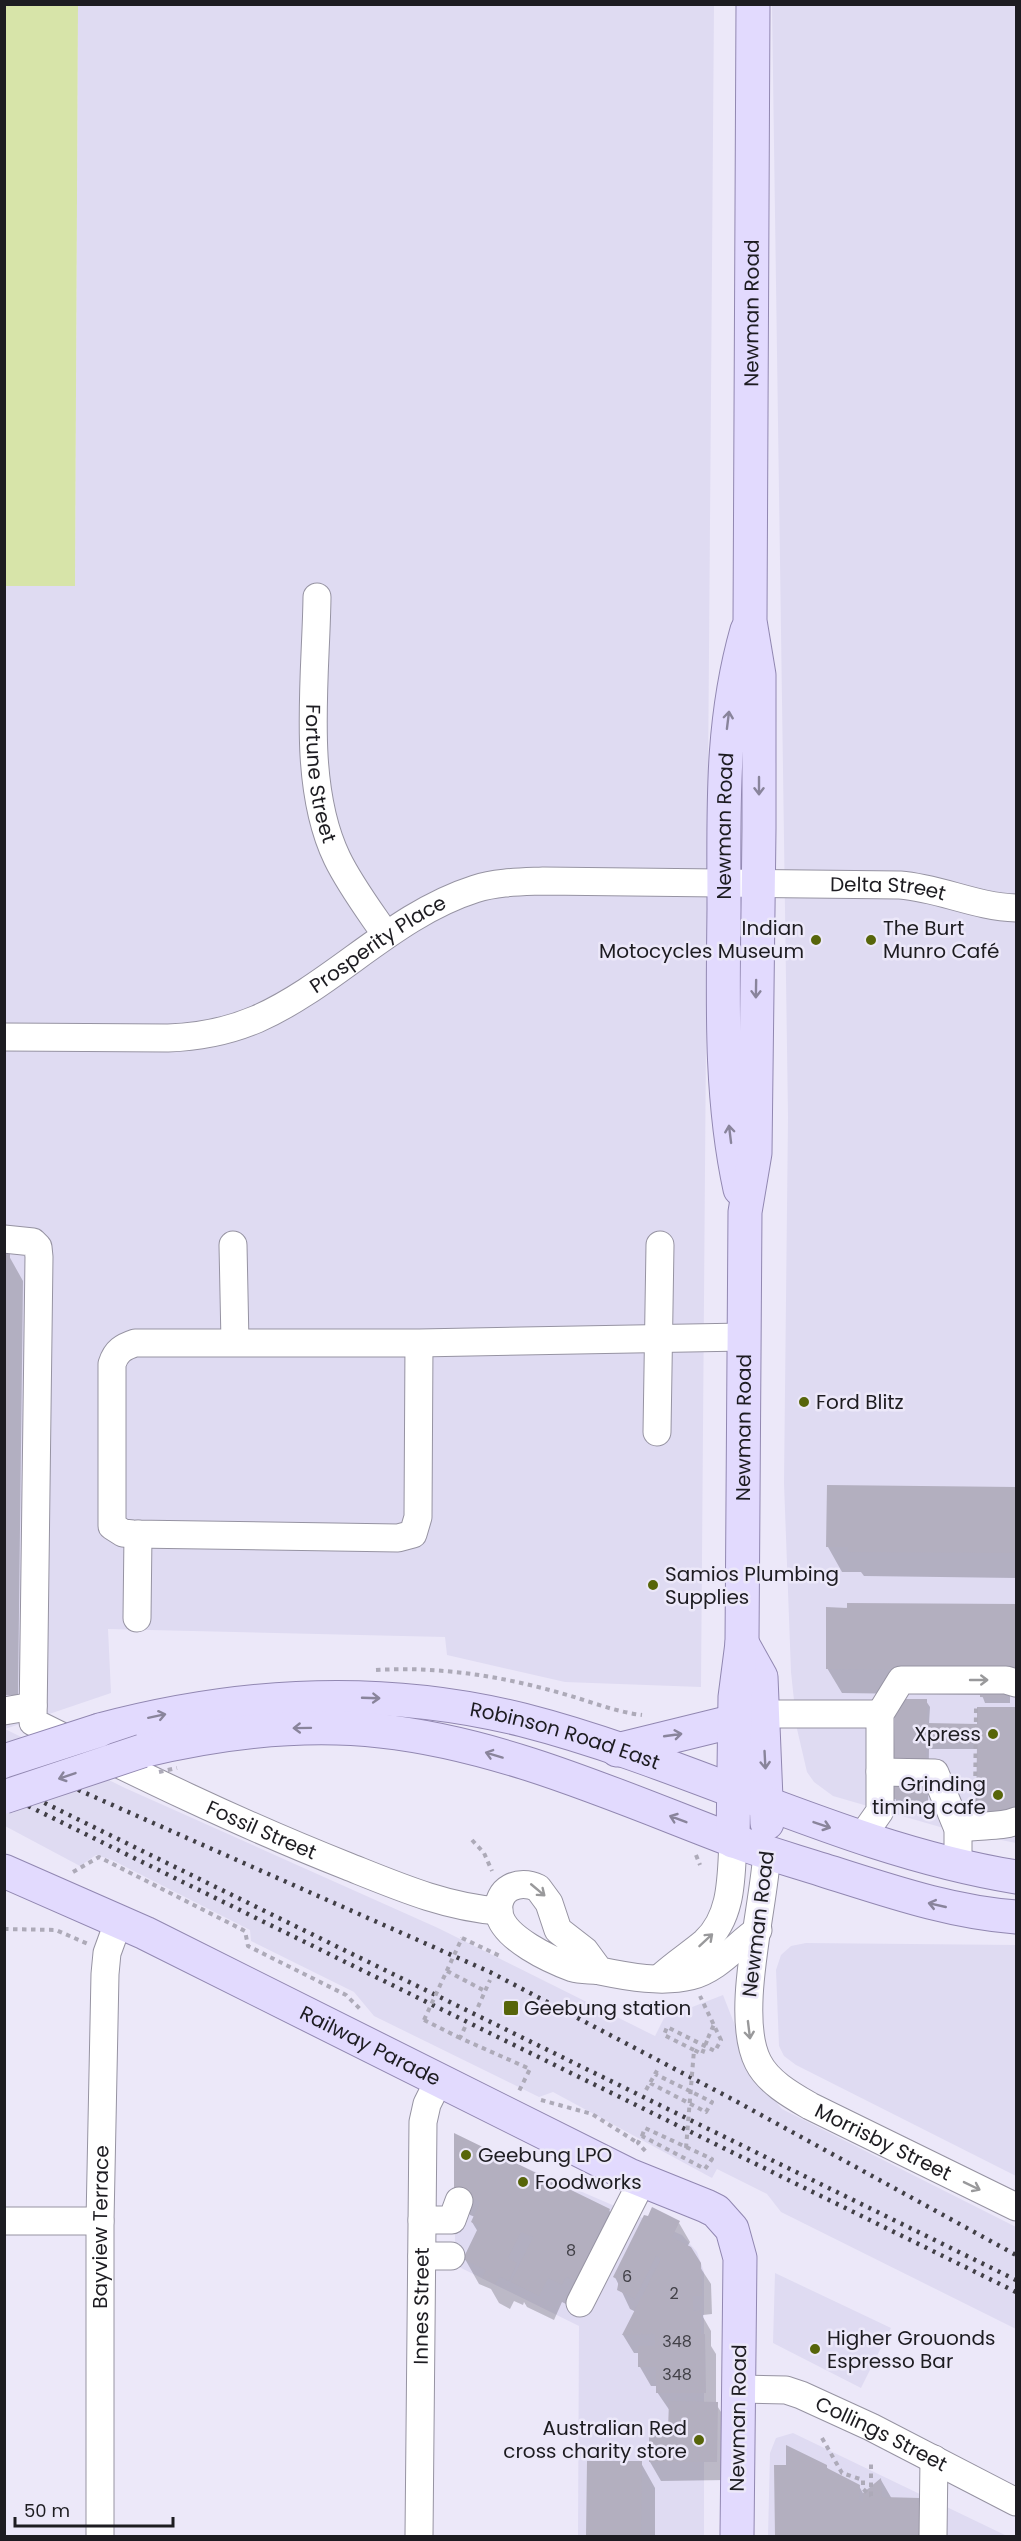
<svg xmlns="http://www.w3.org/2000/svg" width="1021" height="2541" viewBox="0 0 1021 2541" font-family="Poppins,sans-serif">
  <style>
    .built { fill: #dfdbf2 }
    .green { fill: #d7e4a9 }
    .shadow { fill: #0003 }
    .building { fill: #b3afbf }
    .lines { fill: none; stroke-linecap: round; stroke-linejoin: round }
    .minor-casing { stroke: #9693a2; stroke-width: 29 }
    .major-casing { stroke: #9187b1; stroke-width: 35 }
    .path { stroke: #adaab8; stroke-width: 4; stroke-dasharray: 4.5 4.5; stroke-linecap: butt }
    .minor { stroke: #fff; stroke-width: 27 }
    .major { stroke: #e2dafe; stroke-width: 33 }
    .rail { stroke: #413f46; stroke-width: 4.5; stroke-dasharray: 3 6; stroke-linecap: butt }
    .major-bridge-casing { stroke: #9187b1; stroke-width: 35; stroke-linecap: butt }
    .path-bridge { stroke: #adaab8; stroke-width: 4; stroke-dasharray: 4.5 4.5; stroke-linecap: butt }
    .major-bridge { stroke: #e2dafe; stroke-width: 33 }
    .oneway { stroke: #89849b }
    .oneway2 { stroke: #99999b }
    .poi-dot { fill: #57650a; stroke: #ece8f9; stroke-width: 2 }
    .labels { text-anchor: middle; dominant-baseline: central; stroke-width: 5; stroke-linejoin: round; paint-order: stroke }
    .number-label { font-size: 16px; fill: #424148 }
    .street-label { font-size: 20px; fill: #1d1c21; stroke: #ece8f9 }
    .poi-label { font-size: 20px; fill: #1d1c21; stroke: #ece8f9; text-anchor: start }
  </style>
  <rect width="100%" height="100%" fill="#ece8f9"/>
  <!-- built -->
  <path class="built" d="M 78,5 L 714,5 L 701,1687 L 565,1682 L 447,1655 L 445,1637 L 108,1629 L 111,1693 L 5,1729 L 125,1788 L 438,1928 L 655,2036 L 664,2018 L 723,1995 L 756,2079 L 782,2109 L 1016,2227 L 1016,2329 L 781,2212 L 767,2194 L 717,2169 L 712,2178 L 553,2092 L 539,2097 L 374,2016 L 354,1992 L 251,1941 L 250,1930 L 112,1860 L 96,1855 L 80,1866 L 5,1826 L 4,586 L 75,586 Z
    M 772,5 L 1016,5 L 1016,1843 L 947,1829 L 833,1796 L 814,1782 L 807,1772 L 797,1729 L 791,1672 L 784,1483 L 788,1117 Z
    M 806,1943 L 1016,1945 L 1016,2176 L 796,2065 L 784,2056 L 779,2046 L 776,1970 L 781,1955 L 791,1946 Z
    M 455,2137 L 682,2235 L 697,2252 L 704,2272 L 704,2536 L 578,2536 L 579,2326 L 455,2265 Z
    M 775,2273 L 891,2328 L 861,2388 L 773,2343 Z
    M 793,2433 L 1007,2536 L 768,2536 L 770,2453 L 776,2438 Z"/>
  <!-- green -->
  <path class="green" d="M 5,4 L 78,5 L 75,586 L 5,586 Z"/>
  <!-- shadow -->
  <path class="shadow" d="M 4,1256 L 9,1256 L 23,1281 L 18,1695 L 4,1695 Z
    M 829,1487 L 1016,1489 L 1016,1578 L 864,1576 L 861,1572 L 842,1572 L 828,1547 Z
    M 848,1604 L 1016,1606 L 1016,1695 L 1010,1695 L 1010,1703 L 985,1703 L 982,1695 L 842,1693 L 827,1668 Z
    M 926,1701 L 930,1707 L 929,1724 L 979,1729 L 979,1709 L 1016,1709 L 1016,1829 L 989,1835 L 978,1749 L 929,1749 L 928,1805 L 898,1804 L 895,1798 Z
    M 455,2189 L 609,2210 L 623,2235 L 576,2309 L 562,2302 L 554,2320 L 527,2307 L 524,2302 L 523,2305 L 514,2301 L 510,2309 L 499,2303 L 491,2289 L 479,2284 L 465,2259 L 478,2232 L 472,2222 L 475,2217 L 470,2215 Z
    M 679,2223 L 690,2242 L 687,2247 L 711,2284 L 712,2314 L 703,2315 L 703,2317 L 711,2331 L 711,2346 L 716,2354 L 716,2404 L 728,2423 L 727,2480 L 661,2481 L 650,2462 L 669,2431 L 670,2411 L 657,2392 L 657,2386 L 651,2386 L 640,2367 L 640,2353 L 634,2353 L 623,2335 L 636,2312 L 630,2309 L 615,2277 Z
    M 588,2462 L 641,2463 L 655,2488 L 655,2536 L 588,2536 Z
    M 776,2466 L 826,2466 L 829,2471 L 859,2486 L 864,2495 L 881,2480 L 892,2499 L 933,2536 L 777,2536 Z"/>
  <!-- building -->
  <path class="building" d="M 4,1254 L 10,1254 L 7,1529 L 4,1529 Z
    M 827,1485 L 1016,1487 L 1016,1553 L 848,1552 L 848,1547 L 826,1547 Z
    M 847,1603 L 1016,1604 L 1016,1671 L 826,1669 L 826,1607 L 847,1608 Z
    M 980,1688 L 1007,1688 L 1007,1698 L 980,1697 Z
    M 895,1699 L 927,1699 L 927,1723 L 977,1724 L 977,1707 L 1016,1707 L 1016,1801 L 1008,1810 L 995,1810 L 995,1817 L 976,1817 L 977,1744 L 926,1744 L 925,1799 L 893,1799 Z
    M 454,2133 L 610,2209 L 575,2281 L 566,2277 L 562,2285 L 548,2278 L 539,2296 L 511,2282 L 533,2237 L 521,2232 L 508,2258 L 517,2263 L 509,2281 L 500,2277 L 495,2284 L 482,2278 L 486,2270 L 463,2259 L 479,2226 L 471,2222 L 480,2202 L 454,2190 Z
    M 652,2207 L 680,2221 L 672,2237 L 691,2247 L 701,2263 L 702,2296 L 693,2296 L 693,2311 L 701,2310 L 701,2334 L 705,2334 L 706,2393 L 656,2393 L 656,2367 L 638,2367 L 638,2346 L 655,2346 L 655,2334 L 622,2335 L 661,2259 L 656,2256 L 635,2299 L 617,2290 L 619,2280 L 613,2277 L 644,2215 L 648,2216 Z
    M 669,2401 L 718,2402 L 717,2462 L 649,2462 L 649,2430 L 668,2430 Z
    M 786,2445 L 827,2465 L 827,2468 L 860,2485 L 859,2500 L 863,2502 L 863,2493 L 881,2478 L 882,2497 L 920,2498 L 920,2536 L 775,2536 L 774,2465 L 786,2465 Z
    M 587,2461 L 642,2461 L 641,2536 L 586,2536 Z"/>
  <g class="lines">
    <defs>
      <g id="minor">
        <path id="s1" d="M 317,597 C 316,678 301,783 337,858 C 350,885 369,910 386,935"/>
        <path id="s2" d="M 4,1037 L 168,1038 C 199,1037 229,1031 257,1019 C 334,985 393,915 475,889 C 497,882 520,882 543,881 L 900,885 C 940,888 976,907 1016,908"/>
        <path id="s3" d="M 4,1239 L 33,1242 L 38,1247 L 39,1257 L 33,1722 C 136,1773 240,1824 347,1866 C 397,1886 445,1907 499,1911"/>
        <path d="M 233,1245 L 235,1342"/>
        <path d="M 419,1343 L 418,1517 L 413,1534 L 398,1538 L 133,1534 L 123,1533 L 112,1526 L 112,1364 C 116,1351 123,1347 135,1343 L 419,1343 L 744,1337"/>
        <path d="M 657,1432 L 660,1245"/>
        <path d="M 137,1618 L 138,1534"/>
        <path d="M 4,1711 L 33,1706"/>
        <path d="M 763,1714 L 880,1714"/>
        <path d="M 880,1772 L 935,1773 L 958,1829 L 958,1864"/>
        <path d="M 958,1829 C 977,1824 1001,1828 1016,1821"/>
        <path d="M 861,1838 L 880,1811 L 880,1714 L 901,1680 L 1006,1680 L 1016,1683"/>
        <path id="s4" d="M 767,1852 C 764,1908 734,2015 758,2062 C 768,2082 791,2095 810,2106 L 1016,2207"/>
        <path d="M 599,1970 L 585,1951 L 558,1930 L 549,1903 L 538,1888 C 519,1879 496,1888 499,1913 C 503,1938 551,1960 573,1968 C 582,1971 592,1969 600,1971 C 629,1977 662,1983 691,1976 C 718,1969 736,1945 758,1930"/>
        <path d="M 661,1977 C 675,1964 691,1954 705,1942 C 733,1916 731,1876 733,1841"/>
        <path d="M 422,2220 L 452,2220 L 459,2201"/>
        <path d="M 4,2221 L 100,2221"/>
        <path d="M 422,2256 L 451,2256"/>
        <path d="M 580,2303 L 642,2181"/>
        <path id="s5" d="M 739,2389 L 786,2390 L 801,2395 L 871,2427 L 1016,2502"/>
        <path id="s6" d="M 100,2536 L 100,2221 L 105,1974 L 107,1953 L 119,1920"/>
        <path id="s7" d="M 419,2536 L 423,2122 L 427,2104 L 439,2080"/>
        <path d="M 933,2536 L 934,2459"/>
      </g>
      <g id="major">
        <path id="s8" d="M 740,1189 C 720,1097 723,1003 724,909 C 724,811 720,725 747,630"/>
        <path d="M 742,1643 L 761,1677 L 767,1823"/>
        <path id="s9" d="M 100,1730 C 239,1693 383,1685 523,1720 C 691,1763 845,1849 1016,1877"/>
        <path d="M 617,1750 L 735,1721"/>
        <path d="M 142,1751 C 221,1732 300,1722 381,1731 C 502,1744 619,1797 732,1840 C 762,1852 792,1860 823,1870 C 887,1890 949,1912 1016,1917"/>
        <path id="s10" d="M 733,1841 L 735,1697 L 742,1643 L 745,1212 L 755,1153 L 759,829 L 759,675 L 750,621 L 753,4"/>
        <path id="s11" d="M 4,1871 L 145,1933 L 629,2175 L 706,2206 L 716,2211 L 732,2229 L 740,2258 L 737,2536"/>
      </g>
    </defs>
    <!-- minor casing -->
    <use href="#minor" class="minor-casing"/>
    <!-- major casing -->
    <use href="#major" class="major-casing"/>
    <!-- path -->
    <path class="path" d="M 376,1670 C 442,1666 507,1677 571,1696 C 594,1703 617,1712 642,1715
      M 975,1803 L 976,1708
      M 472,1840 L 484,1853 L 492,1871
      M 696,1855 L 700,1865
      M 73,1872 L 99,1857 L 245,1931 L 248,1946 L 346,1995 L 361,2010
      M 4,1929 L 56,1930 L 88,1944
      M 462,1938 L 500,1956
      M 447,1971 L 485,1991
      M 478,2007 L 490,1980
      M 424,2020 L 460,2038
      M 465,2027 L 460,2038 L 530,2069 L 519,2091
      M 708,2038 L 715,2022
      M 694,2050 L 664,2035 L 667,2027 L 715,2051 L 721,2040 L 700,1996
      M 650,2083 L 706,2112 L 712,2102 L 655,2074
      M 646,2090 L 659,2067
      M 541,2100 L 592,2114 L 638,2143
      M 642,2136 L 645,2128 L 712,2159 L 705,2169 L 642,2136 L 638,2143 L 648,2154
      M 822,2438 L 842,2473 L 863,2480 L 863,2489 L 871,2496
      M 871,2496 L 871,2463"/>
    <!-- minor -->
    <use href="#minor" class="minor"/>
    <!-- major -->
    <use href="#major" class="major"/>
    <!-- rail -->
    <path class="rail" d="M 4,1757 L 490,1972 L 732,2099 L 1016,2255
      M 4,1783 L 1016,2280
      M 4,1794 L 1016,2292"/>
    <defs>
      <path id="major-bridge" d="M 4,1761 L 100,1730
        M 4,1797 L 142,1751"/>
    </defs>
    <!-- major-bridge casing -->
    <use href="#major-bridge" class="major-bridge-casing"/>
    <!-- path-bridge -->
    <path class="path-bridge" d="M 159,1772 L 177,1768
      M 424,2020 L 462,1938
      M 686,2148 L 694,2050 L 702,2054 L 708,2038"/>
    <!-- major-bridge -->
    <use href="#major-bridge" class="major-bridge"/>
  </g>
  <!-- one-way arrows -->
  <defs><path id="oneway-shaft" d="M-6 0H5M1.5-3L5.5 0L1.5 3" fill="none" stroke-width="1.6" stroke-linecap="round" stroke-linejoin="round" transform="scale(1.5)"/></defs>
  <g class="oneway">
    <use href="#oneway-shaft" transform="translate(728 720) rotate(-83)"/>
    <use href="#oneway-shaft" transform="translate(759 786) rotate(90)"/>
    <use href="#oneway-shaft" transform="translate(756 989) rotate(91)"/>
    <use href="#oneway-shaft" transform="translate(730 1134) rotate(-97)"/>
    <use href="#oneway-shaft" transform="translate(371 1698) rotate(2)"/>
    <use href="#oneway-shaft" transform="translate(157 1716) rotate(-12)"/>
    <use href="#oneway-shaft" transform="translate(302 1728) rotate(179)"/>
    <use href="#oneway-shaft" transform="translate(673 1735) rotate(-8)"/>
    <use href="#oneway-shaft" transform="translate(494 1755) rotate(-163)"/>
    <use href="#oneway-shaft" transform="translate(765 1760) rotate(87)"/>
    <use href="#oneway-shaft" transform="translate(67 1776) rotate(161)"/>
    <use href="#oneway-shaft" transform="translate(678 1819) rotate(-159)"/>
    <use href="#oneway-shaft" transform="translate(822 1825) rotate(19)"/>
    <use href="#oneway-shaft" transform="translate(937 1905) rotate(-167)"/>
  </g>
  <g class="oneway2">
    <use href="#oneway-shaft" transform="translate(979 1680)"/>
    <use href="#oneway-shaft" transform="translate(538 1890) rotate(40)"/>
    <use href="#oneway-shaft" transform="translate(706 1940) rotate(-43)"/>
    <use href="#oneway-shaft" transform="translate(749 2030) rotate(83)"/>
    <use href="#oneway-shaft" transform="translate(972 2186) rotate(26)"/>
  </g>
  <!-- markers -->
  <g class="poi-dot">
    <circle cx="816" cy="940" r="6"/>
    <circle cx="871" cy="940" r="6"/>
    <circle cx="804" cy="1402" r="6"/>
    <circle cx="653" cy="1585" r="6"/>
    <circle cx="993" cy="1734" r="6"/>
    <circle cx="998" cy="1795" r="6"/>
    <rect x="503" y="2000" width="16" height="16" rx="3"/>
    <circle cx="466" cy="2155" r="6"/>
    <circle cx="523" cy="2182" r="6"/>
    <circle cx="815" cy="2349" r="6"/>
    <circle cx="699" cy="2440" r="6"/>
  </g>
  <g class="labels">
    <!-- number labels -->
    <g class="number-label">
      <text x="571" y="2250">8</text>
      <text x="627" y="2276">6</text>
      <text x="674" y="2293">2</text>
      <text x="677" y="2341">348</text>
      <text x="677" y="2374">348</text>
    </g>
    <!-- street labels -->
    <g class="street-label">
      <text stroke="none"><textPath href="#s10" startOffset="1530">Newman Road</textPath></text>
      <text stroke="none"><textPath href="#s1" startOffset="177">Fortune Street</textPath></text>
      <text stroke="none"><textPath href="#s8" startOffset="364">Newman Road</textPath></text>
      <text stroke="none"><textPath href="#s2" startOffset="924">Delta Street</textPath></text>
      <text stroke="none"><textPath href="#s2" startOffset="398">Prosperity Place</textPath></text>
      <text stroke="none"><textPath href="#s10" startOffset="414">Newman Road</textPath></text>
      <text stroke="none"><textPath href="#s9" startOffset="472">Robinson Road East</textPath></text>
      <text stroke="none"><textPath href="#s3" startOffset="764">Fossil Street</textPath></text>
      <text transform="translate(758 1924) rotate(-83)">Newman Road</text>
      <text stroke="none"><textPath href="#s11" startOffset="406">Railway Parade</textPath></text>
      <text stroke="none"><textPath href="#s4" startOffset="363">Morrisby Street</textPath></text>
      <text stroke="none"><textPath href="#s6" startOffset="309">Bayview Terrace</textPath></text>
      <text stroke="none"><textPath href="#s7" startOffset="230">Innes Street</textPath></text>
      <text transform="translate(738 2418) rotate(-89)">Newman Road</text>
      <text stroke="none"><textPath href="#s5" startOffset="152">Collings Street</textPath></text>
    </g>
    <!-- poi labels -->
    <g class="poi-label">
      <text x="804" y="928" text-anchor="end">Indian<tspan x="804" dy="23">Motocycles Museum</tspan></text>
      <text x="883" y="928">The Burt<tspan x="883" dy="23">Munro Café</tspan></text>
      <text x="816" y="1402">Ford Blitz</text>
      <text x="665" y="1574">Samios Plumbing<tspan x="665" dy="23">Supplies</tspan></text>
      <text x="981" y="1734" text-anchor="end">Xpress</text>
      <text x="986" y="1784" text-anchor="end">Grinding<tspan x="986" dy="23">timing cafe</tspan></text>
      <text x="524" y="2008">Geebung station</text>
      <text x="478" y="2155">Geebung LPO</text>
      <text x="535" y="2182">Foodworks</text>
      <text x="827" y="2338">Higher Grouonds<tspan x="827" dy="23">Espresso Bar</tspan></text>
      <text x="687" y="2428" text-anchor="end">Australian Red<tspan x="687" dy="23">cross charity store</tspan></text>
    </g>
  </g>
  <!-- border -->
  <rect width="1021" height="2541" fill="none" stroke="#1d1c21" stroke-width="12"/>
  <!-- scale -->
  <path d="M15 2517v9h158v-9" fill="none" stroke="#1d1c21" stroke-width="3"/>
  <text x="24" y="2517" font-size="18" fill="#1d1c21" stroke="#ece8f9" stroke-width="4.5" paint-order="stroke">50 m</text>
</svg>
